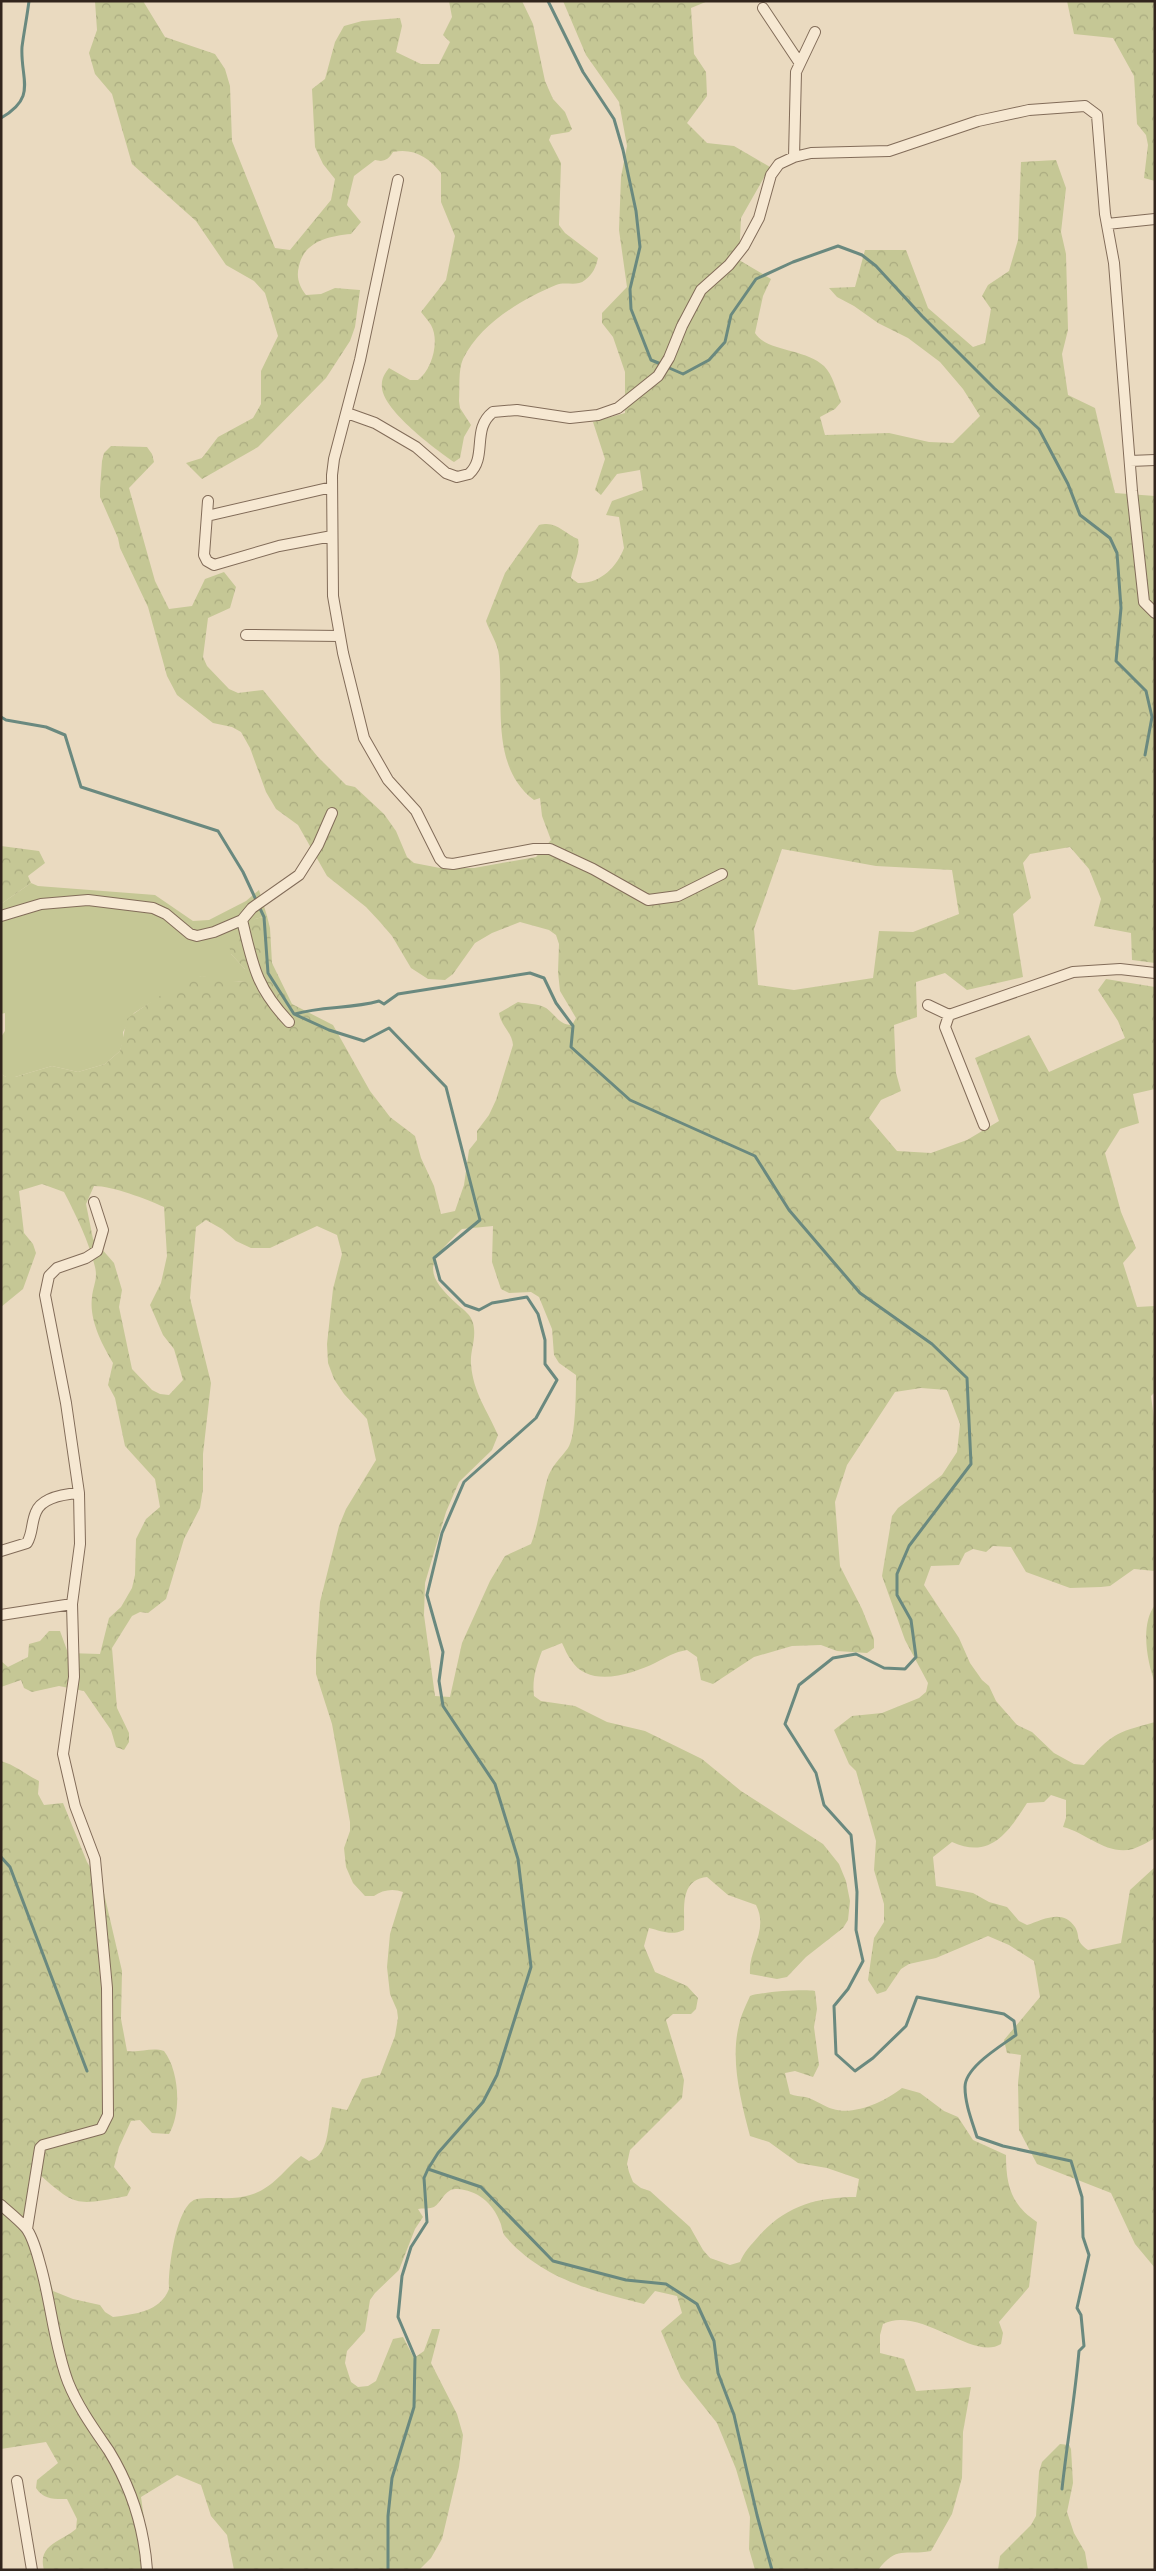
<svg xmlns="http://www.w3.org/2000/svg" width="1156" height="2571" viewBox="0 0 1156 2571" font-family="Georgia,serif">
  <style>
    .green { fill: #c5c795 }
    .forest { fill: url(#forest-crowns); fill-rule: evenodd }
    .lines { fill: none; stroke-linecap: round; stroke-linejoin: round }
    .stream { stroke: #6a897f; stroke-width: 3 }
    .street-casing { stroke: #826c59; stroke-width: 12 }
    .street { stroke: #f6e8d2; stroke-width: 10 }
  </style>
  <defs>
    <pattern id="forest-crowns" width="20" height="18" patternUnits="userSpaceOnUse" patternTransform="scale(1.25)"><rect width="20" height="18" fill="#c5c795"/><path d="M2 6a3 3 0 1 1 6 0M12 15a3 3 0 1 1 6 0" fill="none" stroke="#aaab80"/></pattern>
  </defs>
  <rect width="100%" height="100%" fill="#eadac0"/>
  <!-- green -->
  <path class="green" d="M 31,883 L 38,886 L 155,895 L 193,921 L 209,920 L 246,901 L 259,890 L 267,916 L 255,919 L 231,954 L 245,969 L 246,981 L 232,982 L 201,976 L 150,1003 L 134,1013 L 123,1032 L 123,1041 L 120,1051 L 105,1064 L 78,1072 L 52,1066 L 15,1077 L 6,1077 L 1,1074 L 1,1037 L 5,1031 L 5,1013 L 1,1014 L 1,904 Z"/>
  <!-- forest -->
  <path class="forest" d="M 95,1 L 143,1 L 165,37 L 215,54 L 225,69 L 230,86 L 232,141 L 275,248 L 290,250 L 331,200 L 335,179 L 323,164 L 315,147 L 312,89 L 325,79 L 335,42 L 344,26 L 362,21 L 400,18 L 402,26 L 396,52 L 421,64 L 439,64 L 450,42 L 443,35 L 452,17 L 449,1 L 522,1 L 533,24 L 545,81 L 553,99 L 565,112 L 572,129 L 569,132 L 551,135 L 549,140 L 561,163 L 559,225 L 565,233 L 598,258 C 596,267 593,274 585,280 C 577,287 565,281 556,285 C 522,299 480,324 463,359 C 458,370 460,388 459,401 L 460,408 L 471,425 L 464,437 L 460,458 L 454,462 C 435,449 384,411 382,388 C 381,380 384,374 389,368 L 410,380 L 418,380 C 432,370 440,341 431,325 C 428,320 424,316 421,312 L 446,280 L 455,236 L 441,202 L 441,173 C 428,157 414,148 393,152 C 388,160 384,162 375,160 L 354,176 L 347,205 L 361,222 L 351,234 C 328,236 304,242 299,266 C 296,277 299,286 306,295 L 321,294 L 335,288 L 360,290 L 355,327 L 350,341 L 326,378 L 258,447 L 202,479 L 186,463 L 202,458 L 218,437 L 253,418 L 261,404 L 261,371 L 278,336 L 265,293 L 254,281 L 226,265 L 196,221 L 132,164 L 112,94 L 95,74 L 89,53 L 97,30 Z
    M 563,1 L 708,1 L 691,8 L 694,54 L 706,72 L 707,96 L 687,123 L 707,143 L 734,146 L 770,167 L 741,218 L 739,260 L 771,279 L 763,296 L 755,333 C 767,352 805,348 824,366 C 833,375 836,390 841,402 L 835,409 L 820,417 L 825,435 L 889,433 L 929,442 L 953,443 L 980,416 L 963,389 L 940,362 L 908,338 L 878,323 L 854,306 L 837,297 L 829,288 L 855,287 L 865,250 L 906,250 L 928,308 L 973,347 L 985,343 L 991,309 L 982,296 L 988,285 L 1009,271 L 1018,240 L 1021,162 L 1056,160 L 1066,188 L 1061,232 L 1066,254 L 1068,330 L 1062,354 L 1068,395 L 1095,408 L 1115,493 L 1155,496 L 1155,963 L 1132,960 L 1131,933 L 1094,926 L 1101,899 L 1089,869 L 1070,847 L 1030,854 L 1023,863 L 1031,898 L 1013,914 L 1023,977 L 967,990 L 945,973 L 916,982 L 917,1017 L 894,1025 L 896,1073 L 901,1091 L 881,1100 L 869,1118 L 897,1151 L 931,1153 L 967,1140 L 999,1121 L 975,1058 L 1029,1035 L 1049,1072 L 1125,1038 L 1118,1021 L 1098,990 L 1106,979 L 1155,987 L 1155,1089 L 1133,1094 L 1139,1123 L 1120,1129 L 1105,1153 L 1121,1212 L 1136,1248 L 1123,1263 L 1137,1307 L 1155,1306 L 1155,1392 L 1151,1396 L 1155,1425 L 1155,1571 L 1134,1569 L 1110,1586 L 1101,1587 L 1070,1588 L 1026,1572 L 1011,1547 L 993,1546 L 986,1552 L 973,1549 L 965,1553 L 959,1565 L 931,1566 L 924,1585 L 959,1638 L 970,1663 L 982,1680 L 989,1686 L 996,1701 L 1017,1725 L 1032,1732 L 1054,1753 L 1074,1764 L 1084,1765 C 1112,1734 1114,1733 1155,1722 L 1155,1838 C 1148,1842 1141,1846 1133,1849 C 1107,1856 1087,1833 1063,1827 L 1066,1818 L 1066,1800 L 1051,1795 L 1044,1802 L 1027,1803 C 1009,1831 991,1860 952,1842 L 933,1857 L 936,1886 L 973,1893 L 989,1902 L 1007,1907 L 1019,1921 L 1027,1925 C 1042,1920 1063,1908 1075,1927 C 1081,1937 1074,1940 1088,1950 L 1121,1943 L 1130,1890 L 1155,1867 L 1155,2268 L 1135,2244 L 1111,2193 L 1037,2164 L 1019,2130 L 1018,2083 L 1021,2055 L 1007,2053 L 1004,2040 L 1040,1997 L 1034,1961 L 1009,1945 L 988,1936 L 936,1958 L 909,1964 L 901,1969 L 886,1991 L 877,1994 L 868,1980 L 874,1938 L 884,1922 L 884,1904 L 874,1870 L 876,1841 L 856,1771 L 849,1764 L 834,1730 L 852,1716 L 882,1713 L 919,1698 L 926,1692 L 928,1683 L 905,1640 L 882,1576 L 892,1516 L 898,1508 L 942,1475 L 957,1452 L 960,1424 L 947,1390 L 921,1388 L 895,1392 L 847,1465 L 835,1502 L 840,1566 L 862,1609 L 874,1639 L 874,1648 L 867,1653 L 837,1651 L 821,1645 L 792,1646 L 754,1657 L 713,1684 L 701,1680 L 697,1657 L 687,1650 C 674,1652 667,1657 655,1663 C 632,1674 589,1689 571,1660 C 567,1655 565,1649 562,1643 L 542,1651 C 536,1667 532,1679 534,1696 L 541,1701 L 575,1706 L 607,1722 L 645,1731 L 702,1759 L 741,1791 L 823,1844 L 839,1864 L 846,1881 L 850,1901 L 848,1920 L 843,1928 L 806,1957 L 787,1977 L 777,1979 L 750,1974 C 748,1950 769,1930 756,1905 L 728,1895 L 707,1877 C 679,1880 685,1908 684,1930 C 671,1936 662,1931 649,1928 L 644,1946 L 655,1972 L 687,1986 L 698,1998 L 696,2009 L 691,2014 L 673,2014 L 666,2020 L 684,2080 L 682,2098 L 630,2150 L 627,2164 L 629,2172 L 633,2182 L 641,2188 L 650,2191 L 690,2227 L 703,2250 L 710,2258 L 730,2265 L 740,2262 C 744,2252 751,2245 758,2237 C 785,2206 817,2197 856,2197 L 859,2179 L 827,2168 L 798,2163 L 769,2142 L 750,2136 C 741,2102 730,2060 739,2025 C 741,2015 746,2005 750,1996 C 761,1992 803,1989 815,1991 L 817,2009 L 814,2027 L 819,2065 L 813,2077 L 795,2071 L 785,2073 L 790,2094 C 795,2096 800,2096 805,2097 C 815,2099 824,2107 833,2109 C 854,2116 886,2101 902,2088 L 920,2093 L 944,2111 L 958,2117 L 973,2140 L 1006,2155 C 1006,2185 1011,2205 1037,2222 L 1029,2287 L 999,2322 L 1003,2333 L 1001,2344 C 973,2362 921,2305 883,2324 L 880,2335 L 880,2353 L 904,2359 L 916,2391 L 971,2387 L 963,2432 L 962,2478 L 952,2514 L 931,2551 C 904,2556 897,2545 878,2570 L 755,2570 L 749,2549 L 750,2517 L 736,2469 L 717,2423 L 681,2378 L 661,2331 L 682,2313 L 677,2296 L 655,2291 L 644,2304 C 592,2291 541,2278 505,2236 C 502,2232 502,2226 500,2222 C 493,2203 477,2190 457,2189 C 445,2188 442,2202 434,2207 C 430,2209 422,2208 418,2209 L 423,2217 L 415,2229 L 399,2270 L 375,2293 L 370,2300 L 365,2331 L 347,2351 L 345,2363 L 351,2382 L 358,2387 L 368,2386 L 376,2381 L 393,2339 L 403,2337 L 414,2358 L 424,2351 L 432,2329 L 440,2329 L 431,2363 L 457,2414 L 463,2435 L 459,2467 L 442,2539 L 431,2558 L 419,2570 L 234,2570 L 227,2535 L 211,2516 L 201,2485 L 177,2475 L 141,2497 L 151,2570 L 44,2570 C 37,2544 61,2542 76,2529 L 77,2519 L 67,2499 C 54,2499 44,2500 36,2488 L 37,2480 L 58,2463 L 46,2442 L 1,2449 L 1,1761 C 15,1765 25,1774 39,1781 L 38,1794 L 44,1805 L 63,1803 L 87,1862 L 103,1889 L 122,1971 L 121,2019 L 127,2051 C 140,2053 151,2047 164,2051 C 179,2070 182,2112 169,2134 L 152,2133 L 140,2120 L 131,2121 L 119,2147 L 114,2167 L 131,2188 L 127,2196 C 77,2205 77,2208 39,2174 L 29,2180 L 26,2218 L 43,2255 L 53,2291 L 73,2299 L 100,2305 L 105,2312 L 113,2317 C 135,2314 160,2312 169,2289 C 168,2270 176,2203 197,2199 C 212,2196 233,2201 250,2195 C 272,2189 283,2171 301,2156 L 309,2161 C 330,2155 327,2126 332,2107 L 347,2110 L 362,2079 L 380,2075 L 395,2036 L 398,2018 L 397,2010 L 390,1994 L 387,1967 L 390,1934 L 403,1892 C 393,1888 382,1890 374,1896 L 365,1896 L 353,1883 L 346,1867 L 344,1848 L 350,1831 L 350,1822 L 332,1724 L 316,1674 L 316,1657 L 320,1602 L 339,1526 L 346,1509 L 376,1460 L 367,1419 L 344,1394 L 334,1379 L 328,1363 L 327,1344 L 333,1289 L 342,1254 L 337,1235 L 317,1226 L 270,1248 L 251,1248 L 236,1241 L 222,1229 L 206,1220 L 196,1227 L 190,1298 L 211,1383 L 203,1454 L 203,1489 L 200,1508 L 184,1539 L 166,1599 L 148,1613 L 140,1612 L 132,1616 L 112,1648 L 117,1708 L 129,1733 L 129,1742 L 124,1750 L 116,1747 L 111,1730 L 84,1691 L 59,1686 L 32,1692 L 24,1688 L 21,1680 L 1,1687 L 1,1661 L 8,1667 L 28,1657 L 29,1644 L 40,1641 L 49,1631 L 60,1631 L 68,1653 L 100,1654 L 109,1618 L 121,1607 L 132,1588 L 135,1575 L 136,1539 L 146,1519 L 160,1507 L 155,1479 L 125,1446 L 115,1398 L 108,1385 L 113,1363 C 102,1344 89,1320 92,1297 C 93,1286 98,1279 95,1267 C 89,1242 76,1215 64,1192 L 42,1184 L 19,1191 L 24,1233 L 33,1244 L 36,1253 L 23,1289 L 1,1307 L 1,1074 L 6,1077 L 15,1077 L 52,1066 L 78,1072 L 105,1064 L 120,1051 L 127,1019 C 141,1008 187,976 202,976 C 218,977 230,983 245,981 L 245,969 L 231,954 L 227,937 L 255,919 L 267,916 L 270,928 L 272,963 L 292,1004 L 333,1025 L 370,1091 L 390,1117 L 415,1136 L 421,1158 L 434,1186 L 441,1214 L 455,1211 L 464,1185 L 469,1150 L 477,1140 L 477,1131 L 489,1115 L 496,1100 L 513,1045 C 512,1032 501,1026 499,1013 L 518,1002 C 526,1004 538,1003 546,1008 C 556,1015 559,1025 572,1025 L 576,1018 L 560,991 L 558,972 L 559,944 L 556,935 L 549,930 L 520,922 L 492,933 L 475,943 L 453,974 L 445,980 L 428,979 L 411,968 L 392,936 L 380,922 L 366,907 L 327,876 L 298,825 L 276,809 L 266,792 L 250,748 L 241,732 L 232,727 L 213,723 L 177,695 L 167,676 L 148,607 L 120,548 L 118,538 L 100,497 L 100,489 L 102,461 L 104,453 L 111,446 L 147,447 L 152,454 L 154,462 L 129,488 L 155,581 L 169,609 L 192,606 L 205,579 L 224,572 L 236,587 L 230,608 L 208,618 L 203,657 L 207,666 L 229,689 L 238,693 L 263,690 L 318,757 L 346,785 L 355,787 L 384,814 L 396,831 L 407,857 L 414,863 L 440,868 L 474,868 L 536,857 L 551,840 L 542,816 L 540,798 L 534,800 C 490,767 504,704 499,656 C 498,643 490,633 486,621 L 505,573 L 539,525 C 557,520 563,533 578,539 C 581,552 573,565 571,578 L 578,583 C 600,584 617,567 624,548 L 619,517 L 606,515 L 612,501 L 643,490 L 640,470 L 617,474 L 601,495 L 595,490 L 605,459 L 593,422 L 625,413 L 625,372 L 613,337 L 602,323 L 602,313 L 627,287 L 619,230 L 621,177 L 627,146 L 619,102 L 586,55 ZM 782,849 L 876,866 L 952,870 L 959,914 L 913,932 L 879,931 L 873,978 L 794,990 L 758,985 L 754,929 ZM 94,1186 C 113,1186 146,1199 164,1207 L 167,1256 L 161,1283 L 150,1305 L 163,1335 L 174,1349 L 183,1380 L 169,1395 L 160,1394 L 152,1390 L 132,1369 L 119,1307 L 122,1290 L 114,1263 L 93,1239 L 86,1204 ZM 493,1226 L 492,1262 L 501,1289 L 509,1293 L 531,1292 L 539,1297 L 552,1329 L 554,1355 L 559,1363 L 576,1375 C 576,1390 576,1437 568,1448 C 560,1459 551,1466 547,1480 C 541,1501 539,1523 531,1544 L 505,1556 L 490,1581 L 462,1643 L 450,1697 L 435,1696 L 424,1615 L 425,1583 L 446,1512 L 459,1482 L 492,1450 L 498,1435 C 487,1410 473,1392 471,1364 C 470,1350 477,1338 473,1323 C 471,1315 464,1310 458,1305 C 420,1271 429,1261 462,1229 Z
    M 1067,1 L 1155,1 L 1155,181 L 1144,178 L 1148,145 L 1146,135 L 1137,124 L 1134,76 L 1113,38 L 1074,34 Z
    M 1,846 L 39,851 L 45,863 L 28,876 L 31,883 L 1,904 Z
    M 1155,1605 L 1155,1683 C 1147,1662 1140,1624 1155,1605 Z
    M 1060,2444 L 1069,2445 L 1071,2449 L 1073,2483 L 1067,2512 L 1074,2533 L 1085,2552 L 1088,2570 L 998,2570 L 1000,2556 L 1031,2525 L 1036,2516 L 1039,2472 L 1042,2462 Z"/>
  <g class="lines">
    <!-- stream -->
    <path class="stream" d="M 548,1 L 583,72 L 614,119 L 623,150 L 636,211 L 640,247 L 630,289 L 631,309 L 651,360 L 661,364
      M 1,118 C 38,97 20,79 22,47 C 24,32 27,17 29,1
      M 667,367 L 683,374 L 709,360 L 725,342 L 731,315 L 756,279 L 793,262 L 838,246 L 862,255 L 876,266 L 922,316 L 994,388 L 1039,429 L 1068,484 L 1080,515 L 1110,538 L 1117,553 L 1121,608 L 1116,661 L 1146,691 L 1152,717 L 1145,755
      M 1,717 L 6,720 L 46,727 L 65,735 L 81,787 L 218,831 L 243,872 L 264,917 L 268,973 L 294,1014 L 329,1030 L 364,1041 L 389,1028 L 446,1087 L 480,1220 L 434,1258 L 440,1280 L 465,1305 L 479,1310 L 492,1303 L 527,1297 L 538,1314 L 545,1340 L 545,1364 L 557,1380 L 536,1418 L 464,1482 L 442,1533 L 427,1595 L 443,1652 L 439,1681 L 443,1706 L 495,1784 L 518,1859 L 531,1967 L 497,2075 L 483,2102 L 438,2153 L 428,2169 L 481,2187 L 553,2261 L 626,2280 L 666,2284 L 697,2304 L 714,2341 L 718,2373 L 734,2415 L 757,2515 L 772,2570
      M 295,1014 C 322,1006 351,1009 379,1001 L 384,1004 L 398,994 L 530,973 L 544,978 L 556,1003 L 573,1026 L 571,1047 L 630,1100 L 755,1156 L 789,1210 L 860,1293 L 932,1344 L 967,1378 L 971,1464 L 909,1546 L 897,1574 L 897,1595 L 911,1620 L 916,1657 L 905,1669 L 884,1668 L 856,1654 L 833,1658 L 799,1685 L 785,1724 L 816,1773 L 824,1805 L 851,1835 L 857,1892 L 856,1930 L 863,1961 L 848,1989 L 834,2006 L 836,2054 L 855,2071 L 873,2058 L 906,2026 L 917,1997 L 1004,2014 L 1014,2021 L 1016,2035 C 1001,2046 965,2067 965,2087 C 965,2104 972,2121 977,2137 L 1003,2146 L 1071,2161 L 1082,2197 L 1083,2237 L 1089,2255 L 1077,2308 L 1081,2315 L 1084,2346 L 1079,2351 C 1075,2397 1067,2443 1062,2489
      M 1,1857 L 10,1867 L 87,2071
      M 388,2570 L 388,2516 L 392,2478 L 414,2407 L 415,2357 L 398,2317 L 402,2276 L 411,2247 L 427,2222 L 424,2178 L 428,2169"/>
    <defs>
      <path id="street" d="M 763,8 L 799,62
        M 794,157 L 796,72 L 815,32
        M 398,180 L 360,360 L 334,459 L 332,475 L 333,596 L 343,653 L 364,738 L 388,780 L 416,811 L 440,859 L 444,863 L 453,864 L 534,849 L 550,849 L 593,869 L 648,900 L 678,896 L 722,874
        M 1107,224 L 1155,219
        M 347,413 L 375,423 L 416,447 L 446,473 L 457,477 L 469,474 C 488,457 471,429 493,412 L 517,410 L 570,418 L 598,415 L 618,408 L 658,376 L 669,358 L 682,326 L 701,290 L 729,265 L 744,246 L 759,218 L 771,175 L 779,164 L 794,157 L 811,153 L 889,151 L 978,121 L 1029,110 L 1085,106 L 1097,115 L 1105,214 L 1114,263 L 1132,491 L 1144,602 L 1155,613
        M 1130,461 L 1155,460
        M 208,501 L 204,555 L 207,561 L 214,565 L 279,546 L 332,536
        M 207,516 L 332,487
        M 246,635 L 340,636
        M 1,916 L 41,904 L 88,900 L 153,908 L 166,914 L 190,934 L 197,936 L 214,932 L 242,920 L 252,908 L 299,875 L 318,845 L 332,813
        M 242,920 C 253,966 256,987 289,1022
        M 928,1005 L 949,1015 L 1073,972 L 1120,969 L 1155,973
        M 949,1015 L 945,1027 L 984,1125
        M 1,1551 L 27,1543 C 33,1533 31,1523 36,1512 C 42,1497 65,1494 79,1493
        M 1,1615 L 72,1604
        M 1,2205 C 9,2212 19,2220 26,2228 C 33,2237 37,2253 40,2264 C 51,2302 54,2345 68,2382 C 78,2407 94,2429 109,2451 C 131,2487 144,2528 147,2570
        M 27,2229 L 40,2148 L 43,2145 L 101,2129 L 108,2115 L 107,1988 L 95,1859 L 75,1806 L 63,1754 L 74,1677 L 72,1604 L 80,1544 L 79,1493 L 66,1403 L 45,1295 L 49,1276 L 57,1268 L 86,1258 L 97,1251 L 103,1230 L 94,1202
        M 17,2481 L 32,2570"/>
    </defs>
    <!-- street casing -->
    <use href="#street" class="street-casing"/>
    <!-- street -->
    <use href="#street" class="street"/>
  </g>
  <!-- border -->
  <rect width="1156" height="2571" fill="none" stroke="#32251d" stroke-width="5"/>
</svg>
